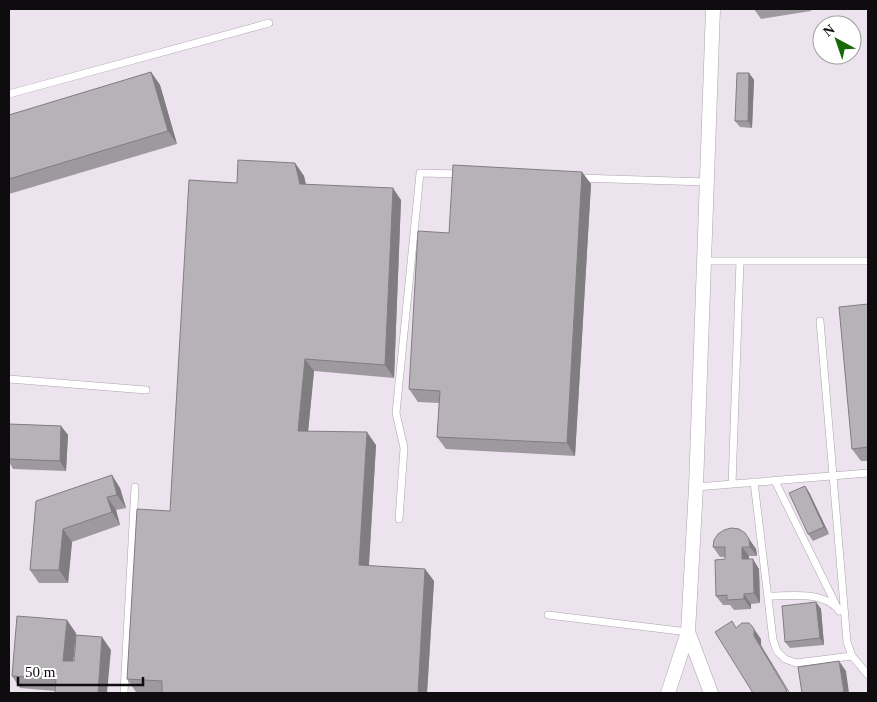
<svg xmlns="http://www.w3.org/2000/svg" width="877" height="702" viewBox="0 0 877 702" font-family="'Times New Roman',serif">
  <style>
    .built { fill: #ede3ef; fill-rule: evenodd }
    .lines { fill: none; stroke-linecap: round; stroke-linejoin: round }
    .service-casing { stroke: #aaa4ab; stroke-width: 8 }
    .minor-casing { stroke: #aaa4ab; stroke-width: 15 }
    .service { stroke: #fff; stroke-width: 7 }
    .minor { stroke: #fff; stroke-width: 14 }
    .wall { fill: #9d999e }
    .shaded-wall { fill: #807d81 }
    .building { fill: #b7b2b8; stroke: #807d81 }
  </style>
  <rect width="100%" height="100%" fill="#f8f2f9"/>
  <!-- built -->
  <path class="built" d="M 9,9 L 868,9 L 868,693 L 9,693 ZM 822,25 L 852,25 L 852,55 L 822,55 Z"/>
  <g class="lines">
    <defs>
      <path id="service" d="M 9,94 L 269,23
        M 579,178 L 706,182
        M 704,261 L 868,261
        M 820,321 L 847,642 L 852,656 L 868,675
        M 9,379 L 146,390
        M 775,481 L 839,611
        M 754,482 L 773,640 L 777,651 L 785,659 L 796,663 L 852,656
        M 732,484 L 740,261
        M 696,487 L 868,473
        M 399,519 L 404,448 L 396,413 L 420,173 L 461,174
        M 768,596 C 790,596 820,591 837,608
        M 548,615 L 688,632
        M 124,693 L 135,487"/>
      <path id="minor" d="M 688,632 L 711,693
        M 668,693 L 688,632 L 696,487 L 713,9"/>
    </defs>
    <!-- service casing -->
    <use href="#service" class="service-casing"/>
    <!-- minor casing -->
    <use href="#minor" class="minor-casing"/>
    <!-- service -->
    <use href="#service" class="service"/>
    <!-- minor -->
    <use href="#minor" class="minor"/>
  </g>
  <!-- wall -->
  <path class="wall" d="M 754,9 L 811,9 L 811,11 L 761,19 Z
    M 151,72 L 160,85 L 177,144 L 9,194 L 9,115 Z
    M 749,73 L 754,80 L 752,128 L 740,127 L 735,121 Z
    M 295,163 L 304,176 L 306,184 L 401,200 L 394,378 L 314,371 L 308,431 L 376,445 L 369,566 L 425,569 L 434,581 L 427,693 L 162,693 L 136,692 L 127,679 L 170,511 Z
    M 582,172 L 591,184 L 575,456 L 446,449 L 437,437 L 439,403 L 418,402 L 409,389 L 449,233 Z
    M 868,304 L 868,461 L 861,461 L 852,449 Z
    M 9,424 L 61,426 L 68,435 L 66,471 L 13,469 L 9,462 Z
    M 120,488 L 126,508 L 116,510 L 120,525 L 72,542 L 68,583 L 39,583 L 30,570 L 36,501 Z
    M 809,492 L 829,534 L 813,541 L 808,534 Z
    M 745,533 L 756,549 L 757,556 L 749,556 L 749,559 L 759,569 L 760,603 L 751,604 L 751,609 L 734,610 L 730,605 L 723,605 L 716,596 L 725,559 L 725,557 L 720,557 L 713,547 Z
    M 816,602 L 821,609 L 824,645 L 790,648 L 785,642 Z
    M 76,633 L 73,661 L 111,650 L 55,691 L 20,688 L 12,676 Z"/>
  <!-- shaded-wall -->
  <path class="shaded-wall" d="M 151,72 L 160,85 L 177,144 L 168,131 Z
    M 749,73 L 754,80 L 752,128 L 748,121 Z
    M 295,163 L 304,176 L 308,196 L 300,184 Z
    M 582,172 L 591,184 L 575,456 L 567,443 Z
    M 393,188 L 401,200 L 394,378 L 385,365 Z
    M 305,359 L 314,371 L 307,443 L 298,431 Z
    M 61,426 L 68,435 L 66,471 L 60,461 Z
    M 367,432 L 376,445 L 368,578 L 359,565 Z
    M 112,475 L 120,488 L 126,508 L 117,495 Z
    M 805,486 L 809,492 L 829,534 L 824,527 Z
    M 107,497 L 116,510 L 120,525 L 112,512 Z
    M 63,529 L 72,542 L 68,583 L 59,570 Z
    M 749,539 L 756,549 L 757,556 L 750,547 Z
    M 742,547 L 749,556 L 749,569 L 742,559 Z
    M 753,559 L 759,569 L 760,603 L 754,593 Z
    M 425,569 L 434,581 L 427,693 L 418,693 Z
    M 744,594 L 751,604 L 751,609 L 744,599 Z
    M 816,602 L 821,609 L 824,645 L 820,638 Z
    M 67,620 L 76,633 L 72,673 L 63,661 Z
    M 754,629 L 761,639 L 761,645 L 790,693 L 789,693 L 754,636 Z
    M 102,637 L 111,650 L 107,693 L 98,693 Z
    M 839,661 L 846,671 L 849,693 L 845,693 L 844,692 Z"/>
  <!-- building -->
  <path class="building" d="M 151,72 L 168,131 L 9,179 L 9,115 Z
    M 737,73 L 749,73 L 748,121 L 735,121 Z
    M 238,160 L 295,163 L 300,184 L 393,188 L 385,365 L 305,359 L 298,431 L 367,432 L 359,565 L 425,569 L 418,693 L 162,693 L 162,681 L 127,679 L 137,509 L 170,511 L 189,180 L 237,183 Z
    M 453,165 L 582,172 L 567,443 L 437,437 L 440,391 L 409,389 L 418,231 L 449,233 Z
    M 868,304 L 868,447 L 852,449 L 839,307 Z
    M 9,424 L 61,426 L 60,461 L 9,459 Z
    M 112,475 L 117,495 L 107,497 L 112,512 L 63,529 L 59,570 L 30,570 L 36,501 Z
    M 805,486 L 824,527 L 808,534 L 789,493 Z
    M 731,528 L 739,529 L 745,533 L 749,539 L 750,547 L 742,547 L 742,559 L 753,559 L 754,593 L 744,594 L 744,599 L 727,600 L 727,595 L 716,596 L 715,560 L 725,559 L 725,547 L 713,547 L 714,540 L 718,534 L 724,530 Z
    M 816,602 L 820,638 L 785,642 L 782,606 Z
    M 17,616 L 67,620 L 63,661 L 74,661 L 76,635 L 102,637 L 98,693 L 55,693 L 56,679 L 12,676 Z
    M 732,621 L 736,628 L 742,623 L 749,623 L 752,626 L 754,629 L 754,636 L 787,691 L 784,693 L 753,693 L 715,632 Z
    M 839,661 L 844,692 L 833,693 L 802,693 L 798,667 Z"/>
  <!-- border -->
  <rect width="877" height="702" fill="none" stroke="#0e0c0e" stroke-width="20"/>
  <!-- north arrow -->
  <g transform="translate(837 40) rotate(320)"><circle r="24" fill="#ffffff" stroke="#9f9e9f"/>
  <path d="M0-4L9 19L0 12L-9 19Z" fill="#19690b"/>
  <text y="-8" font-size="14" font-weight="bold" text-anchor="middle" fill="#0e0c0e">N</text>
  </g>
  <!-- scale -->
  <path d="M18 677v8h125v-8" fill="none" stroke="#0e0c0e" stroke-width="2.5"/>
  <text x="25" y="677" font-size="15" fill="#0e0c0e" stroke="#ffffff" stroke-width="4" paint-order="stroke">50 m</text>
</svg>
